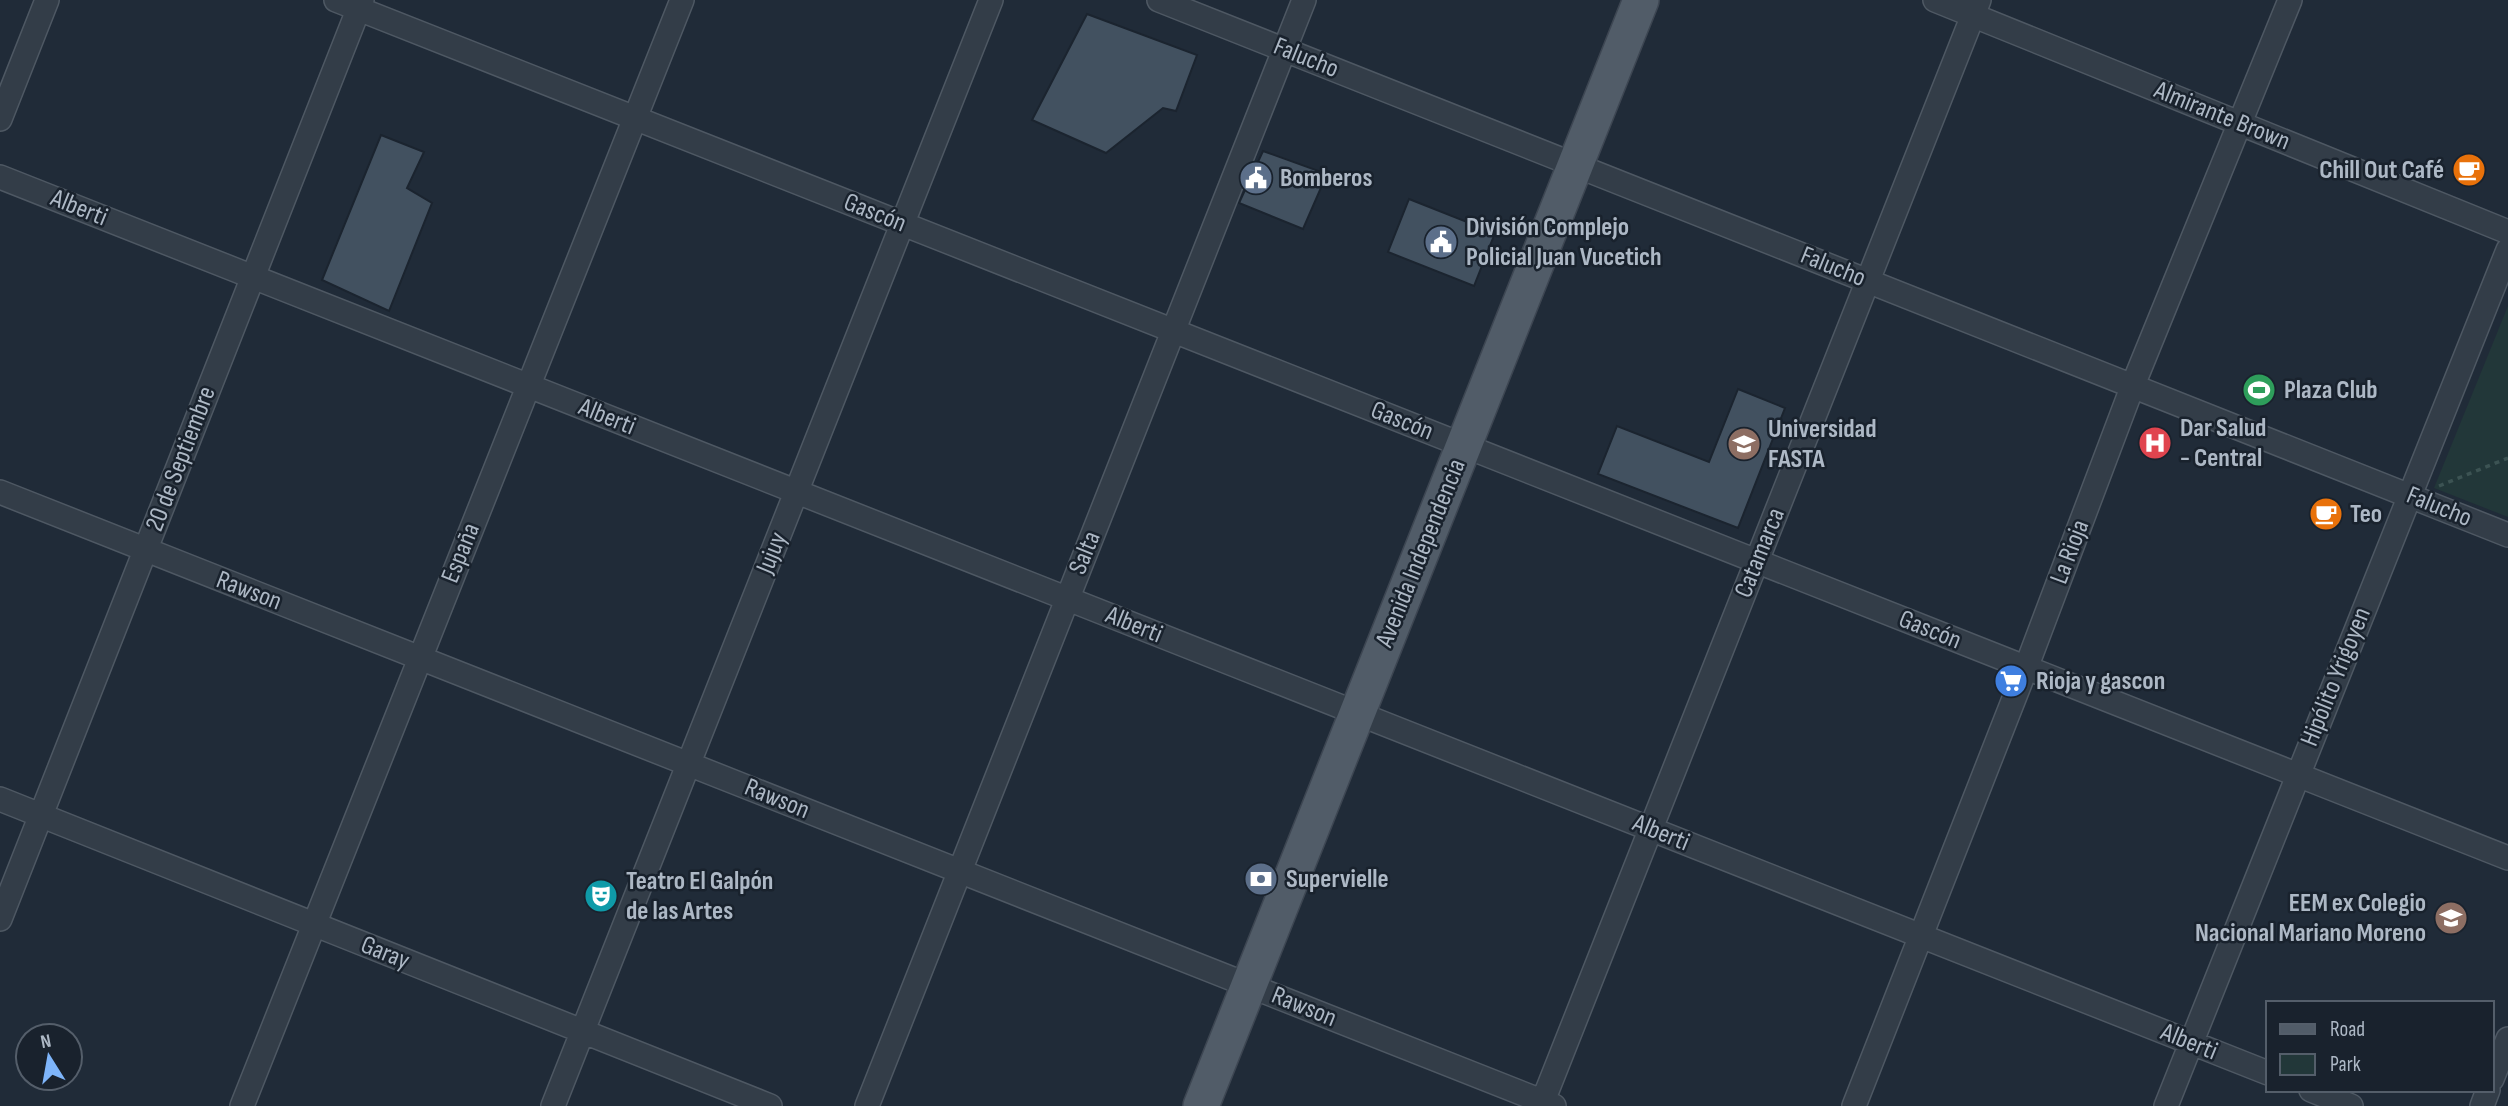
<svg xmlns="http://www.w3.org/2000/svg" width="2508" height="1106" viewBox="0 0 2508 1106" font-family="'Sofia Sans Condensed',sans-serif">
  <style>
    .green { fill: #223739 }
    .building { fill: #425160; stroke: #1b242f; stroke-width: 2 }
    .lines { fill: none; stroke-linecap: round; stroke-linejoin: round }
    .street-casing { stroke: #4e5863; stroke-width: 26 }
    .primary-casing { stroke: #3d4652; stroke-width: 38 }
    .path { stroke: #3c5353; stroke-width: 3.5; stroke-dasharray: 5 5; stroke-linecap: butt }
    .street { stroke: #333d48; stroke-width: 23 }
    .primary { stroke: #515c68; stroke-width: 35 }
    .labels { text-anchor: middle; dominant-baseline: central; stroke-width: 5; stroke-linejoin: round; paint-order: stroke }
    .street-label { font-size: 26px; fill: #adb8c5; stroke: #19222d }
    .poi-label { font-size: 26px; font-weight: bold; fill: #adb8c5; stroke: #19222d; text-anchor: start }
  </style>
  <rect width="100%" height="100%" fill="#202b38"/>
  <!-- green -->
  <path class="green" d="M 2508,306 L 2508,517 L 2434,488 Z"/>
  <!-- building -->
  <path class="building" d="M 1087,14 L 1197,55 L 1176,111 L 1163,108 L 1106,153 L 1032,120 Z
    M 381,135 L 424,152 L 407,188 L 432,203 L 389,311 L 322,280 Z
    M 1263,151 L 1327,174 L 1303,229 L 1239,203 Z
    M 1409,199 L 1495,233 L 1474,286 L 1388,252 Z
    M 1738,389 L 1785,408 L 1738,528 L 1598,474 L 1617,426 L 1709,462 Z"/>
  <g class="lines">
    <defs>
      <path id="street" d="M 336,0 L 2508,858
        M 1159,0 L 2508,535
        M 1935,0 L 2508,232
        M 0,119 L 47,0
        M 0,177 L 2268,1073
        M 0,492 L 1554,1106
        M 0,799 L 770,1106
        M 0,919 L 362,0
        M 2492,1079 L 2508,1039
        M 2311,1090 L 2351,1106
        M 242,1106 L 682,0
        M 553,1106 L 991,0
        M 867,1106 L 1304,0
        M 1541,1106 L 1979,0
        M 1854,1106 L 2026,668 L 2133,385 L 2290,0
        M 2166,1106 L 2508,250
        M 2482,1106 L 2488,1090"/>
      <path id="primary" d="M 1201,1106 L 1641,0"/>
    </defs>
    <!-- street casing -->
    <use href="#street" class="street-casing"/>
    <!-- primary casing -->
    <use href="#primary" class="primary-casing"/>
    <!-- path -->
    <path class="path" d="M 2439,486 L 2508,458"/>
    <!-- street -->
    <use href="#street" class="street"/>
    <!-- primary -->
    <use href="#primary" class="primary"/>
  </g>
  <!-- icons -->
  <defs>
    <symbol id="cafe-disc" viewBox="-11 -11 22 22"><circle r="9.5" fill="#e8710a" stroke="#19222d"/><path d="M-5.5-4.5H6V0H3Q3 3.5 0 3.5H-2.5Q-5.5 3.5-5.5 0ZM3-3.2v2h1.7v-2ZM-6 4.5H4V6H-6Z" fill="#fff"/></symbol>
    <symbol id="civic-disc" viewBox="-11 -11 22 22"><circle r="9.5" fill="#5c6f8a" stroke="#19222d"/><path d="M-.6-6.5H3V-4.5H.6V-3L4-1V1h2V6H-6V1h2V-1L-.6-3ZM-1.2 2.5V6h2.4V2.5Z" fill="#fff"/></symbol>
    <symbol id="stadium-disc" viewBox="-11 -11 22 22"><circle r="9.5" fill="#2e9e5b" stroke="#19222d"/><path d="M0-5a6.5 5 0 1 0 0 10a6.5 5 0 1 0 0-10ZM-3.5-1.8h7v3.6h-7Z" fill="#fff"/></symbol>
    <symbol id="hospital-disc" viewBox="-11 -11 22 22"><circle r="9.5" fill="#e0444e" stroke="#19222d"/><path d="M-5-5h3v3.5h4V-5h3V5h-3V1.5h-4V5h-3Z" fill="#fff"/></symbol>
    <symbol id="university-disc" viewBox="-11 -11 22 22"><circle r="9.5" fill="#8d6e63" stroke="#19222d"/><path d="M0-5L7-2L0 1L-7-2ZM-4 1L0 2.5L4 1V4Q0 6-4 4Z" fill="#fff"/></symbol>
    <symbol id="supermarket-disc" viewBox="-11 -11 22 22"><circle r="9.5" fill="#3f7fe0" stroke="#19222d"/><path d="M-6-5.5h2.5l.6 2H6L4.5 2H-2.5L-4.4-4H-6ZM-1.5 3.2a1.3 1.3 0 1 0 .1 0ZM3 3.2a1.3 1.3 0 1 0 .1 0Z" fill="#fff"/></symbol>
    <symbol id="bank-disc" viewBox="-11 -11 22 22"><circle r="9.5" fill="#5c6f8a" stroke="#19222d"/><path d="M-6-4H6V4H-6ZM0-2.3a2.3 2.3 0 1 0 0 4.6a2.3 2.3 0 1 0 0-4.6Z" fill="#fff"/></symbol>
    <symbol id="theatre-disc" viewBox="-11 -11 22 22"><circle r="9.5" fill="#0f9aa8" stroke="#19222d"/><path d="M-5-5.5Q0-4 5-5.5V0Q5 5 0 6Q-5 5-5 0ZM-3.3-2.5H-1v1.5H-3.3ZM1-2.5H3.3v1.5H1ZM-2.8 1Q0 5.5 2.8 1Z" fill="#fff"/></symbol>
    <symbol id="school-disc" viewBox="-11 -11 22 22"><circle r="9.5" fill="#8d6e63" stroke="#19222d"/><path d="M0-5L7-2L0 1L-7-2ZM-4 1L0 2.5L4 1V4Q0 6-4 4Z" fill="#fff"/></symbol>
  </defs>
  <g fill-rule="evenodd">
    <use href="#cafe-disc" x="2450" y="151" width="38" height="38"/>
    <use href="#civic-disc" x="1237" y="159" width="38" height="38"/>
    <use href="#civic-disc" x="1422" y="223" width="38" height="38"/>
    <use href="#stadium-disc" x="2240" y="371" width="38" height="38"/>
    <use href="#hospital-disc" x="2136" y="424" width="38" height="38"/>
    <use href="#university-disc" x="1725" y="425" width="38" height="38"/>
    <use href="#cafe-disc" x="2307" y="495" width="38" height="38"/>
    <use href="#supermarket-disc" x="1992" y="662" width="38" height="38"/>
    <use href="#bank-disc" x="1242" y="860" width="38" height="38"/>
    <use href="#theatre-disc" x="582" y="877" width="38" height="38"/>
    <use href="#school-disc" x="2432" y="899" width="38" height="38"/>
  </g>
  <g class="labels">
    <!-- street labels -->
    <g class="street-label">
      <text transform="translate(1306 58) rotate(22)">Falucho</text>
      <text transform="translate(2222 116) rotate(22)">Almirante Brown</text>
      <text transform="translate(79 208) rotate(22)">Alberti</text>
      <text transform="translate(875 213) rotate(22)">Gascón</text>
      <text transform="translate(1833 267) rotate(22)">Falucho</text>
      <text transform="translate(607 417) rotate(22)">Alberti</text>
      <text transform="translate(1402 421) rotate(22)">Gascón</text>
      <text transform="translate(181 459) rotate(-69)">20 de Septiembre</text>
      <text transform="translate(2439 507) rotate(22)">Falucho</text>
      <text transform="translate(2070 552) rotate(-69)">La Rioja</text>
      <text transform="translate(461 553) rotate(-68)">España</text>
      <text transform="translate(772 553) rotate(-68)">Jujuy</text>
      <text transform="translate(1085 553) rotate(-68)">Salta</text>
      <text transform="translate(1421 553) rotate(-68)">Avenida Independencia</text>
      <text transform="translate(1760 553) rotate(-68)">Catamarca</text>
      <text transform="translate(249 591) rotate(21)">Rawson</text>
      <text transform="translate(1134 625) rotate(22)">Alberti</text>
      <text transform="translate(1930 630) rotate(22)">Gascón</text>
      <text transform="translate(2336 677) rotate(-68)">Hipólito Yrigoyen</text>
      <text transform="translate(777 799) rotate(22)">Rawson</text>
      <text transform="translate(1661 833) rotate(22)">Alberti</text>
      <text transform="translate(385 953) rotate(22)">Garay</text>
      <text transform="translate(1304 1007) rotate(22)">Rawson</text>
      <text transform="translate(2189 1042) rotate(22)">Alberti</text>
    </g>
    <!-- poi labels -->
    <g class="poi-label">
      <text x="2444" y="170" text-anchor="end">Chill Out Café</text>
      <text x="1280" y="178">Bomberos</text>
      <text x="1466" y="227">División Complejo<tspan x="1466" dy="30">Policial Juan Vucetich</tspan></text>
      <text x="2284" y="390">Plaza Club</text>
      <text x="2180" y="428">Dar Salud<tspan x="2180" dy="30">- Central</tspan></text>
      <text x="1768" y="429">Universidad<tspan x="1768" dy="30">FASTA</tspan></text>
      <text x="2350" y="514">Teo</text>
      <text x="2036" y="681">Rioja y gascon</text>
      <text x="1286" y="879">Supervielle</text>
      <text x="626" y="881">Teatro El Galpón<tspan x="626" dy="30">de las Artes</tspan></text>
      <text x="2426" y="903" text-anchor="end">EEM ex Colegio<tspan x="2426" dy="30">Nacional Mariano Moreno</tspan></text>
    </g>
  </g>
  <!-- legend -->
  <rect x="2266" y="1001" width="228" height="91" fill="#19222d" stroke="#545e6a" stroke-width="2"/>
  <rect x="2280" y="1024" width="35" height="10" fill="#515c68" stroke="#545e6a" stroke-width="2"/>
  <text x="2330" y="1036" font-size="21" fill="#adb8c5">Road</text>
  <rect x="2280" y="1054" width="35" height="21" fill="#223739" stroke="#545e6a" stroke-width="2"/>
  <text x="2330" y="1071" font-size="21" fill="#adb8c5">Park</text>
  <!-- north arrow -->
  <g transform="translate(49 1057) rotate(349)"><circle r="33" fill="#19222d" stroke="#545e6a" stroke-width="2"/>
  <path d="M0-5L12 26L0 18L-12 26Z" fill="#7eb5fa"/>
  <text y="-10" font-size="19" font-weight="bold" text-anchor="middle" fill="#adb8c5">N</text>
  </g>
</svg>
